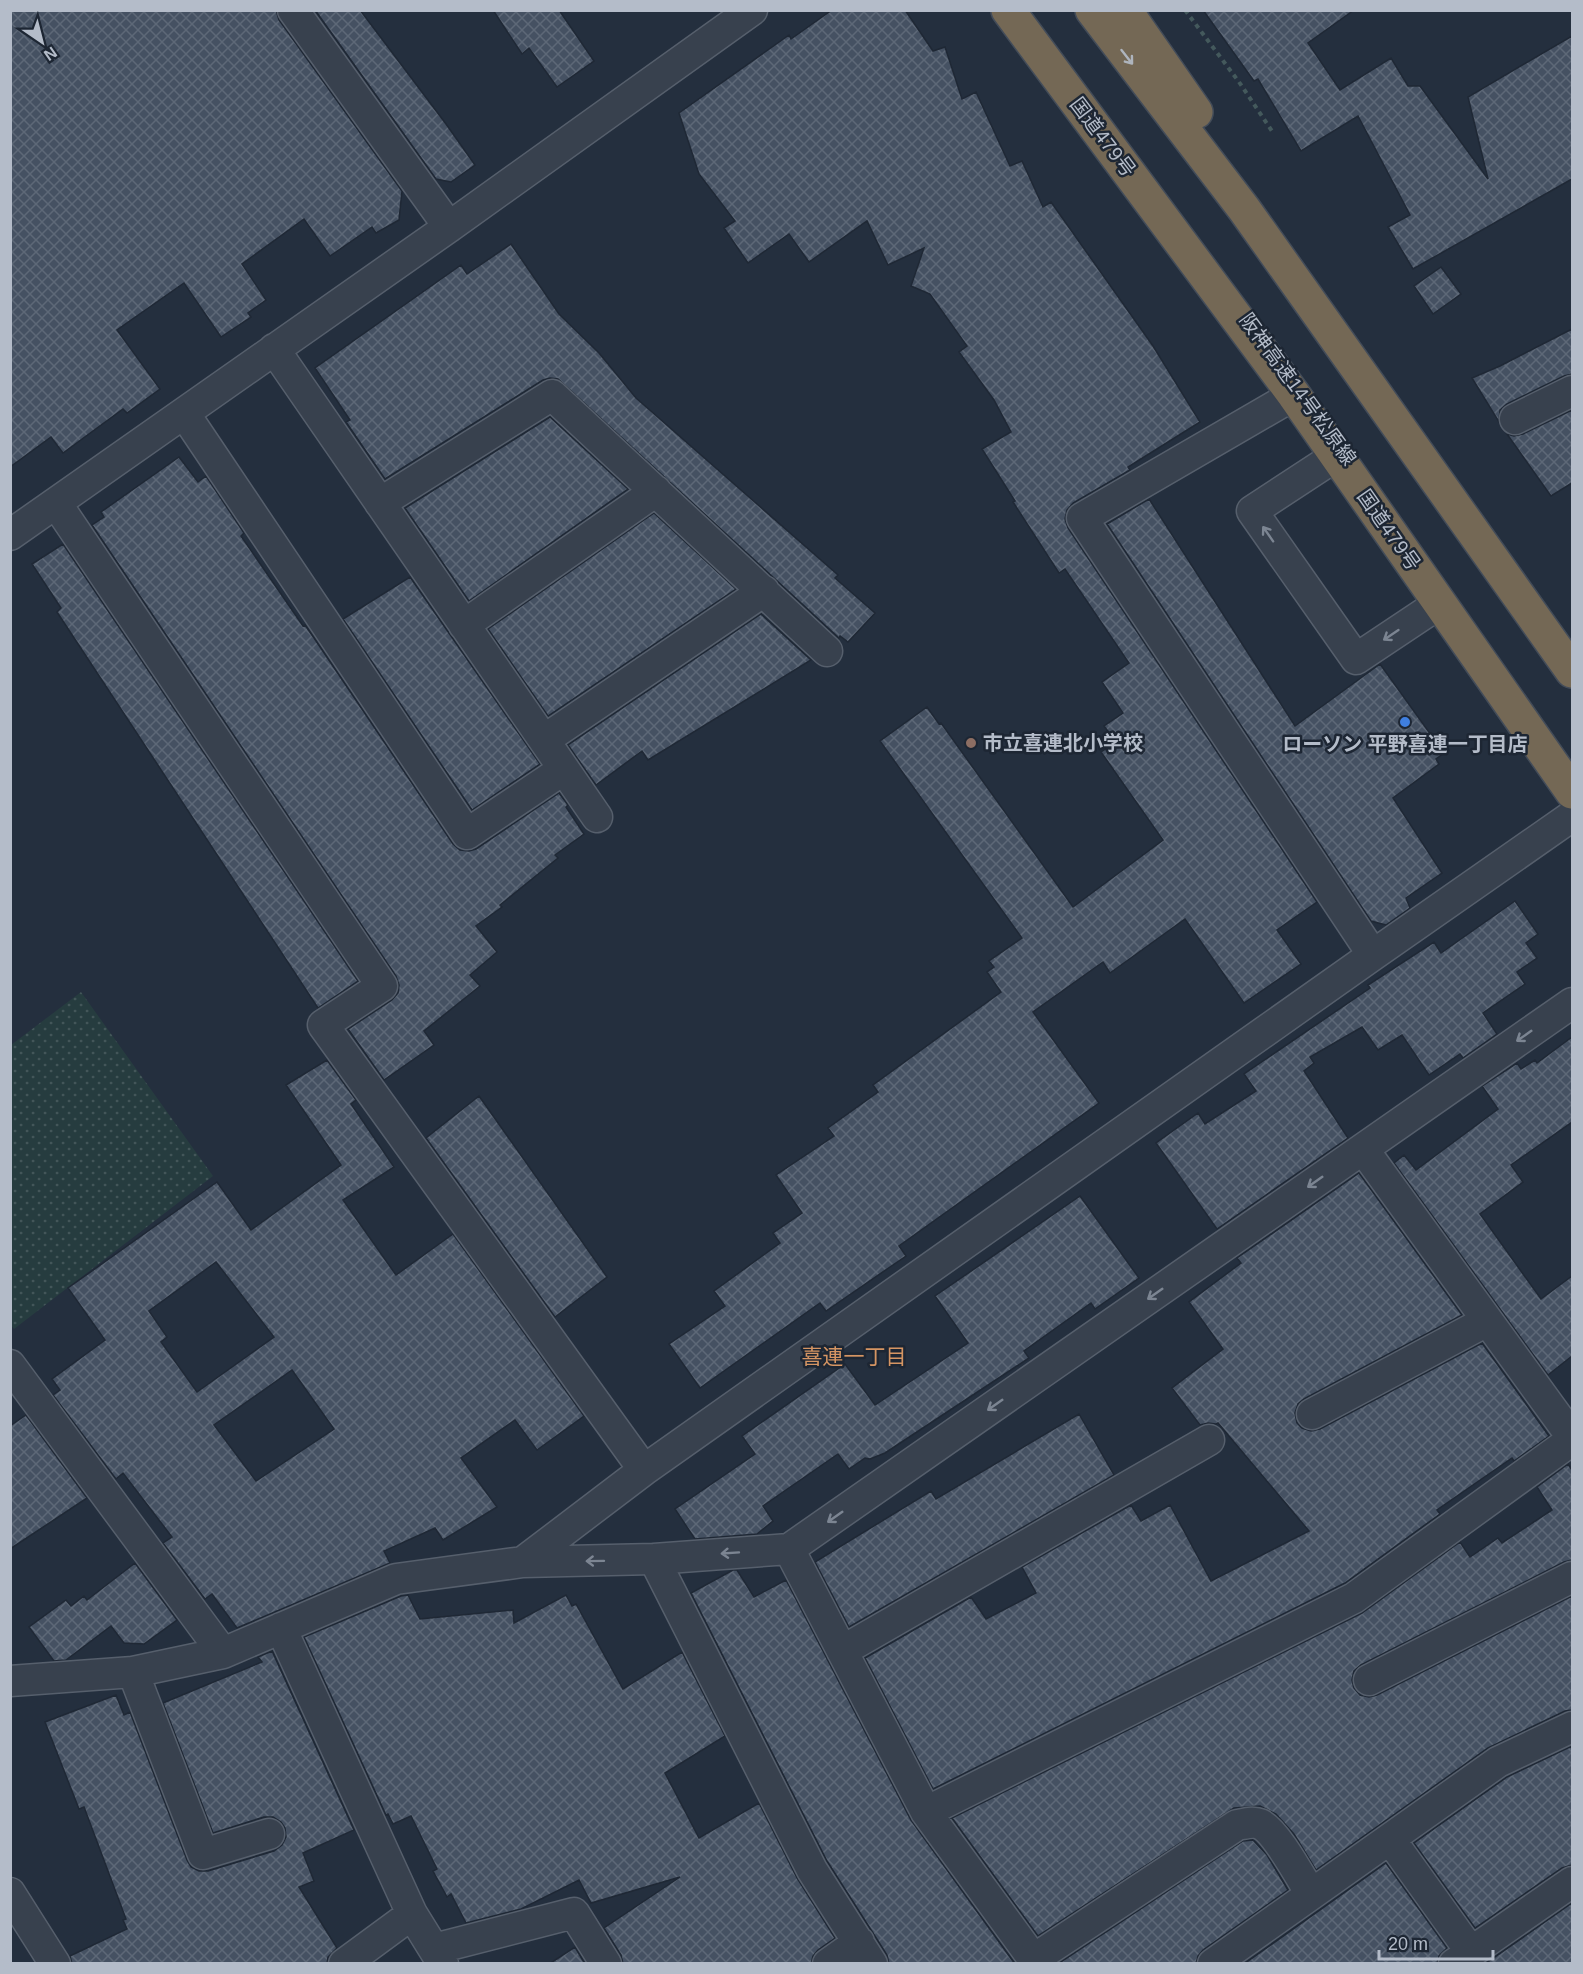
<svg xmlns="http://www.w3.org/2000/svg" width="1583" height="1974" viewBox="0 0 1583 1974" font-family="Helvetica,'Noto Sans JP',sans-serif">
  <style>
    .green { fill: url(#green-dots) }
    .building { fill: url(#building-cross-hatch); stroke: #1f2835; stroke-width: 1.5; fill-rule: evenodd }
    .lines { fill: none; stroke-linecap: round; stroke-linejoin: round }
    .street-casing { stroke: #565f6c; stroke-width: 33 }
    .highway-casing { stroke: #434c59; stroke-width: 36 }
    .path { stroke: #44595c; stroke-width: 4; stroke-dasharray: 4.5 4.5; stroke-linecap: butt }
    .street { stroke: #38414e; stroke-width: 30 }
    .highway { stroke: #746855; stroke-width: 33 }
    .oneway { stroke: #aeb4bd }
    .oneway2 { stroke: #7c8592 }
    .shop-dot { fill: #3f7fe0; stroke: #1d2633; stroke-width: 2 }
    .education-dot { fill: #8d6e63; stroke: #1d2633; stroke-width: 2 }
    .labels { text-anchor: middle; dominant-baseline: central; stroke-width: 5; stroke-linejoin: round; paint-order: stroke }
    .street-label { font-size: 20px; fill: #b4bcc9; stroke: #1d2633 }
    .poi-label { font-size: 20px; font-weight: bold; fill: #b4bcc9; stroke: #1d2633; text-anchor: start }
    .neighbourhood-label { font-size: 21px; fill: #d59563; stroke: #1d2633 }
  </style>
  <defs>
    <pattern id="green-dots" width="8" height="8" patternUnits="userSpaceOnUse" patternTransform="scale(1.5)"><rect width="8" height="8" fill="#263c3f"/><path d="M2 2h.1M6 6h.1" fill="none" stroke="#435659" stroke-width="1.8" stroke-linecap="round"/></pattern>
    <pattern id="building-cross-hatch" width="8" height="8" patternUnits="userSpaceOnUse" patternTransform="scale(1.5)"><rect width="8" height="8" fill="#455162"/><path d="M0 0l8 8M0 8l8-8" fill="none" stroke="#5d6877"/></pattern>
  </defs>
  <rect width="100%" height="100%" fill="#242f3e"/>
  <!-- green -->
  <path class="green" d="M 81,992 L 213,1176 L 14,1329 L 10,1324 L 10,1121 L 13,1119 L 10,1115 L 11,1045 Z"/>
  <!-- building -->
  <path class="building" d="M 10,10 L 276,10 L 279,20 L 402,191 L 399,220 L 376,233 L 372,227 L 330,256 L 304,219 L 242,264 L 266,300 L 248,313 L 251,317 L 221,337 L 184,283 L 117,330 L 160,389 L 127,413 L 123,409 L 63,453 L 51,437 L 10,467 Z
    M 315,10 L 360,10 L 446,124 L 475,165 L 451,182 L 436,179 Z
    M 493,10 L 559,10 L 594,61 L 557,87 L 529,48 L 522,54 Z
    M 832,10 L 905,10 L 933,51 L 945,47 L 962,99 L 976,92 L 1010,166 L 1022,161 L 1043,207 L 1051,202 L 1153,346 L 1200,422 L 1128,467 L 1130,470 L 1073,503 L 1067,510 L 1065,519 L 1068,528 L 1317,902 L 1277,930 L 1301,964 L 1244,1003 L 1185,919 L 1110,973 L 1103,962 L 1033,1012 L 1099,1103 L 899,1246 L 906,1256 L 826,1311 L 820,1303 L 700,1388 L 669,1344 L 725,1306 L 714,1291 L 780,1243 L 773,1233 L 802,1213 L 776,1175 L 834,1136 L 828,1128 L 878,1092 L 873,1085 L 1001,992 L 987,972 L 994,967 L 989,961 L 1022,938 L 880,741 L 927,707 L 939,724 L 941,723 L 1073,907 L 1163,840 L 1101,752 L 1116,742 L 1104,726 L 1123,713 L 1102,682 L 1129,663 L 1065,569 L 1059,573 L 1013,502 L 1015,501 L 982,449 L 1011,432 L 994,400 L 959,352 L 967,346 L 930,294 L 911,286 L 924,248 L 888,265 L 867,221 L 809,262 L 789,234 L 748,263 L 724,228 L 735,221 L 699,174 L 679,113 L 789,35 L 791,39 Z
    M 1203,10 L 1354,10 L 1308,43 L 1340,90 L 1391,58 L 1408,86 L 1420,86 L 1488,179 L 1468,97 L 1572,36 L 1572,179 L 1413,269 L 1388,227 L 1410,215 L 1358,116 L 1301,151 L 1258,79 L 1254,81 Z
    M 511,244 L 559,314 L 599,353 L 636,398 L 838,575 L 835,578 L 875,613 L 848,642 L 840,636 L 839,638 L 558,379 L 550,378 L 543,380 L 385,479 L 346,422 L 350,420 L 315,368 L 461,265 L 467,274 Z
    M 1441,267 L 1461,294 L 1433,314 L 1414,286 Z
    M 1572,329 L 1572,374 L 1564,376 L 1507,404 L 1500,410 L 1499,422 L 1472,378 L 1500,366 Z
    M 1572,410 L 1572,483 L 1551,496 L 1507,434 L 1514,436 L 1523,434 Z
    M 550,417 L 628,489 L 469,601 L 405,508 Z
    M 179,457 L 198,482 L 206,476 L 244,533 L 241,536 L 303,626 L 305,625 L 314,638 L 453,844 L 460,850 L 469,851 L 476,849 L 559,793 L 568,805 L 566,807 L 584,834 L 555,855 L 558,858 L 500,905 L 502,907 L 476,926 L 497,952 L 470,975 L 480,986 L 424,1031 L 434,1045 L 384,1080 L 348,1029 L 392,1000 L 398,993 L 399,985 L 396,976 L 92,525 L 104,517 L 101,512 Z
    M 1149,499 L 1295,726 L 1380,664 L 1444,753 L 1436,759 L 1439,764 L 1393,798 L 1442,873 L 1406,898 L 1410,908 L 1386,925 L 1371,921 L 1107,524 Z
    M 654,513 L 736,589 L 548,716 L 488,629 Z
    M 63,544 L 358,981 L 318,1008 L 57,612 L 61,608 L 32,564 Z
    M 410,577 L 540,764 L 472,810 L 343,619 Z
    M 761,614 L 811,660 L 648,760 L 642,751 L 596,785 L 568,745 Z
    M 1515,901 L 1538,934 L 1526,943 L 1537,958 L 1517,972 L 1525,984 L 1483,1013 L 1497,1034 L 1463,1058 L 1460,1054 L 1429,1075 L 1402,1035 L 1378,1050 L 1362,1027 L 1310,1057 L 1314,1063 L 1304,1071 L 1348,1138 L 1217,1229 L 1156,1143 L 1198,1113 L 1205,1124 L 1256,1091 L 1244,1074 L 1370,988 L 1368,985 L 1434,942 L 1441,953 Z
    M 1572,1037 L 1572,1122 L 1511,1165 L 1523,1182 L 1480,1214 L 1541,1299 L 1572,1276 L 1572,1356 L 1548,1375 L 1394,1163 L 1404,1155 L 1416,1170 L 1498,1109 L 1482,1086 L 1517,1063 L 1521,1069 L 1535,1060 L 1537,1063 Z
    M 327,1060 L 356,1100 L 351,1104 L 394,1167 L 343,1200 L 396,1275 L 453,1234 L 584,1416 L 537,1450 L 515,1420 L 461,1458 L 497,1507 L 443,1540 L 435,1528 L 384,1551 L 390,1563 L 237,1628 L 212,1594 L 205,1599 L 163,1543 L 172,1537 L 123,1473 L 116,1479 L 53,1395 L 60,1390 L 52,1379 L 105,1340 L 68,1288 L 217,1182 L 251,1230 L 341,1165 L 286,1085 ZM 216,1262 L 274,1337 L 197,1392 L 161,1342 L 167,1337 L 149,1311 ZM 292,1370 L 334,1429 L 256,1481 L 214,1425 Z
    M 479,1096 L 607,1277 L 555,1317 L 426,1138 Z
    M 1359,1173 L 1462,1315 L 1304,1399 L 1298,1404 L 1295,1413 L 1297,1423 L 1302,1428 L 1311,1431 L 1320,1429 L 1482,1343 L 1549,1436 L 1514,1461 L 1512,1458 L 1437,1510 L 1440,1514 L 1345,1583 L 933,1789 L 865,1658 L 971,1597 L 986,1619 L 1036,1593 L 1022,1567 L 1131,1505 L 1141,1521 L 1170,1505 L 1211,1581 L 1309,1531 L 1218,1423 L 1216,1424 L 1208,1423 L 1200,1425 L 1172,1388 L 1223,1349 L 1189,1302 L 1241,1263 L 1237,1258 Z
    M 1080,1196 L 1139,1278 L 1095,1309 L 1091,1303 L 1024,1351 L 1029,1358 L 885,1453 L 870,1459 L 865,1458 L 849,1469 L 838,1454 L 763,1506 L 773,1521 L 757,1534 L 695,1539 L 675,1509 L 755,1454 L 742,1436 L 845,1364 L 875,1405 L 968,1343 L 935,1296 Z
    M 1079,1414 L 1114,1475 L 849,1627 L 815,1562 L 931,1491 L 936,1499 Z
    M 26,1415 L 87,1498 L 10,1549 L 10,1426 Z
    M 1568,1464 L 1572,1470 L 1572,1560 L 1564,1562 L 1361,1665 L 1354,1671 L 1352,1680 L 1354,1688 L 1360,1695 L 1369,1697 L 1377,1695 L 1572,1596 L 1572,1710 L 1565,1711 L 1488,1748 L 1316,1870 L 1294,1834 L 1276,1814 L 1260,1806 L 1234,1808 L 1038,1936 L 952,1818 L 1362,1613 L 1460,1542 L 1470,1557 L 1498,1538 L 1502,1543 L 1552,1510 L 1537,1487 Z
    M 135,1563 L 177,1620 L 144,1644 L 124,1643 L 111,1626 L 66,1660 L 54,1661 L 29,1627 L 66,1600 L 71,1606 L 84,1596 L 87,1600 Z
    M 733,1570 L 737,1570 L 754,1597 L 786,1580 L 911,1820 L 1015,1964 L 889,1964 L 887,1955 L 873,1933 L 827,1861 L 691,1593 Z
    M 408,1595 L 420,1619 L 513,1610 L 514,1623 L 566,1595 L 572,1606 L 576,1604 L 623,1689 L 682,1652 L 725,1736 L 665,1773 L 699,1838 L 759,1803 L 797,1878 L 835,1938 L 818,1950 L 813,1956 L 811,1964 L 623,1964 L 621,1955 L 604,1928 L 680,1877 L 591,1903 L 579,1880 L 521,1909 L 466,1923 L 451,1894 L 447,1897 L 433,1871 L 437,1869 L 411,1816 L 393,1824 L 388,1814 L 386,1815 L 304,1637 L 401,1596 Z
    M 272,1651 L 354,1830 L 303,1853 L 314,1881 L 299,1887 L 337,1948 L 328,1957 L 327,1964 L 72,1964 L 70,1956 L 127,1929 L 123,1920 L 126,1919 L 84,1807 L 79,1809 L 45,1722 L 116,1695 L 124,1715 L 130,1712 L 187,1860 L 191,1867 L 199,1871 L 208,1871 L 274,1851 L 282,1845 L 286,1837 L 285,1828 L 281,1822 L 273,1817 L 264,1817 L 213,1833 L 163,1703 L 262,1662 L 258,1657 Z
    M 1572,1746 L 1572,1865 L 1562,1868 L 1475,1928 L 1414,1843 L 1507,1777 Z
    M 1253,1840 L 1267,1855 L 1288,1890 L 1203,1950 L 1198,1956 L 1196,1964 L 1058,1964 L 1243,1841 Z
    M 1386,1863 L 1447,1948 L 1439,1956 L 1437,1964 L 1244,1964 Z
    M 1572,1903 L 1572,1964 L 1485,1964 Z
    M 575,1947 L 585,1964 L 549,1964 Z"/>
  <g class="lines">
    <defs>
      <path id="street" d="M 293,10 L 449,227
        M 274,349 L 597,817
        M 1294,395 L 1082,518 L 1373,955
        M 184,413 L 467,834 L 564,769
        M 1515,419 L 1572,391
        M 1336,456 L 1252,511 L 1356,659 L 1440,603
        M 56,503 L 382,986 L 323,1025 L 644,1470
        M 380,503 L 552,395 L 827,651
        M 10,535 L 449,227 L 752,10
        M 464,625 L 656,491
        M 544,740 L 764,591
        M 1363,1149 L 1572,1437
        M 10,1365 L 223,1653
        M 1312,1414 L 1487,1321
        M 789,1549 L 926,1812 L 1037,1964
        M 654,1559 L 812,1870 L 872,1964
        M 523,1562 L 644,1470 L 1373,955 L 1572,816
        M 281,1628 L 412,1914 L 443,1964
        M 842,1651 L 1209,1440
        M 133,1672 L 203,1854 L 269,1834
        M 1369,1680 L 1572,1577
        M 10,1681 L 133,1672 L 223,1653 L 396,1579 L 523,1562 L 654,1559 L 789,1549 L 1572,1003
        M 926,1812 L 1354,1598 L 1572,1440
        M 1390,1839 L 1471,1952
        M 10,1893 L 55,1964
        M 434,1949 L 574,1913 L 606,1964
        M 1034,1959 L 1237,1825 C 1244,1824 1253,1821 1260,1824 C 1276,1831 1301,1878 1311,1894
        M 344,1964 L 412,1914
        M 828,1964 L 859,1942
        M 1213,1964 L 1498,1762 L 1572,1727
        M 1454,1964 L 1572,1882"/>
      <path id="highway" d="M 1008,10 L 1294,395 L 1572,792
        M 1092,10 L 1244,209 L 1572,671
        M 1125,10 L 1196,112"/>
    </defs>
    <!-- street casing -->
    <use href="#street" class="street-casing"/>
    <!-- highway casing -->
    <use href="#highway" class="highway-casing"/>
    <!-- path -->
    <path class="path" d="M 1185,10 L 1239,82 L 1274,134"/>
    <!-- street -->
    <use href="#street" class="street"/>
    <!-- highway -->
    <use href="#highway" class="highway"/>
  </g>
  <!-- one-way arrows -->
  <defs><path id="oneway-shaft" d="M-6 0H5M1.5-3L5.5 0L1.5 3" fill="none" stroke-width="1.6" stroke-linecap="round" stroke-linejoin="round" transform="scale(1.5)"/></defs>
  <use class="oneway" href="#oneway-shaft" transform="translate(1127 57) rotate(52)"/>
  <g class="oneway2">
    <use href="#oneway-shaft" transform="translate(1268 534) rotate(-125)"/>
    <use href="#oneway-shaft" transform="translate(1391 635) rotate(146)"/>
    <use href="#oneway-shaft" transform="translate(1524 1036) rotate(145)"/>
    <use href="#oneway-shaft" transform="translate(1315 1182) rotate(145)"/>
    <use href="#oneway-shaft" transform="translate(1155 1294) rotate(145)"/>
    <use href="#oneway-shaft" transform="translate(995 1405) rotate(145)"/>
    <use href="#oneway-shaft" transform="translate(835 1517) rotate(145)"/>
    <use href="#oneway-shaft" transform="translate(730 1553) rotate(176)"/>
    <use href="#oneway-shaft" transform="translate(595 1561) rotate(179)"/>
  </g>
  <!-- markers -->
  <circle class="shop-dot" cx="1405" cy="722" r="6"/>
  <circle class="education-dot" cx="971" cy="743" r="6"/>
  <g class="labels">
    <!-- street labels -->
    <g class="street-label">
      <text transform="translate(1103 137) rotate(53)">国道479号</text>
      <text transform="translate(1298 389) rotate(54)">阪神高速14号松原線</text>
      <text transform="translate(1389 530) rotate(55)">国道479号</text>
    </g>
    <!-- poi labels -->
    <g class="poi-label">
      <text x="983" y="743">市立喜連北小学校</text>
      <text x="1405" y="744" text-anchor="middle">ローソン 平野喜連一丁目店</text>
    </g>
    <!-- neighbourhood labels -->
    <g class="neighbourhood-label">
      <text x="854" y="1356">喜連一丁目</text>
    </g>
  </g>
  <!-- border -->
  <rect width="1583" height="1974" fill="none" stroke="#b4bcc9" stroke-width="24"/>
  <!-- north arrow -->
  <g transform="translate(42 42) rotate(145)" stroke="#1d2633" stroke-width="4.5" paint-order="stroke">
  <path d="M0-4.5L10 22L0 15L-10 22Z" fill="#b4bcc9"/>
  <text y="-9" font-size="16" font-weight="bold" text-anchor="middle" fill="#b4bcc9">N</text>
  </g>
  <!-- scale -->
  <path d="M1379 1950v9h114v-9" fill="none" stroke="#b4bcc9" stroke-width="3"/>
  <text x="1388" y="1950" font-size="18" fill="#b4bcc9" stroke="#1d2633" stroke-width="4.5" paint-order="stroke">20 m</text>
</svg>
